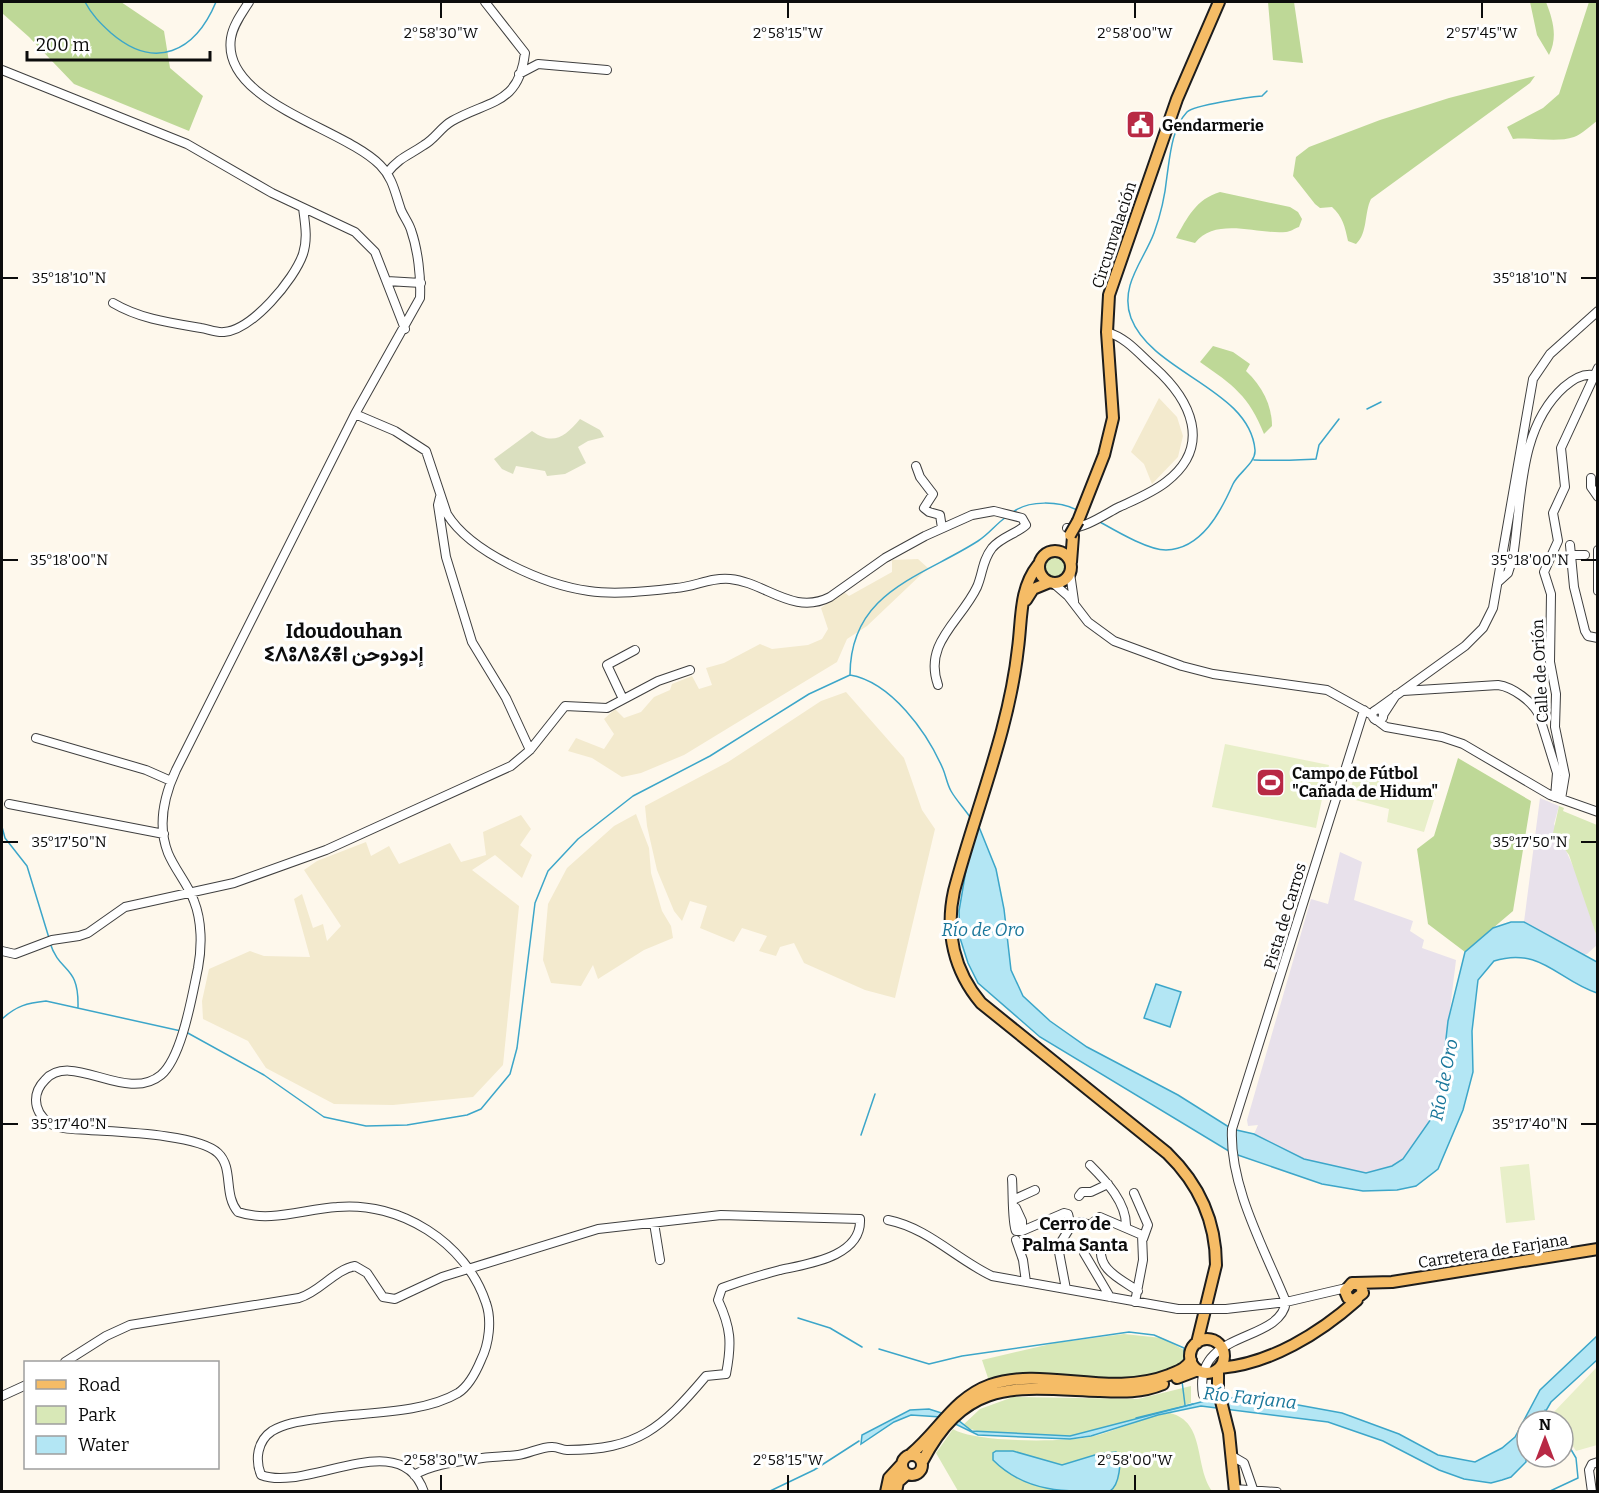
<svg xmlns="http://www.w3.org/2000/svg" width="1599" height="1493" viewBox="0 0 1599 1493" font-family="Bitter,Vazirmatn,'Noto Sans Tifinagh',serif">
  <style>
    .industrial { fill: #e8e1eb }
    .farmland { fill: #f3eace }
    .green { fill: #d8e8b7 }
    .forest { fill: #bed897 }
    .cemetery { fill: #dadfbf }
    .pitch { fill: #e8efc9 }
    .water { fill: #b3e6f4; stroke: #3ca6c9; stroke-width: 1.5 }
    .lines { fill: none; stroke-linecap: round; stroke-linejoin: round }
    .stream { stroke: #3ca6c9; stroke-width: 1.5 }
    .minor-casing { stroke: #3f3f3f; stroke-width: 10 }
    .major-casing { stroke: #1d1d1d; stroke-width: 14 }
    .minor { stroke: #fff; stroke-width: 8 }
    .major { stroke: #f5bc66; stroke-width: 10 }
    .minor-bridge-casing { stroke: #3f3f3f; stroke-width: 10; stroke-linecap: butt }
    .major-bridge-casing { stroke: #1d1d1d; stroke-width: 14; stroke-linecap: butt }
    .minor-bridge { stroke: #fff; stroke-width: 8 }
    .major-bridge { stroke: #f5bc66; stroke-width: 10 }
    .ticks { fill: none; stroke: #0c0c0c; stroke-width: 2 }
    .labels { text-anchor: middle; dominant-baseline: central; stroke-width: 6; stroke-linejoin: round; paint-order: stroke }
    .poi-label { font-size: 16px; font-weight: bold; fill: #0c0c0c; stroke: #fff; text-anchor: start }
    .street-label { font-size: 16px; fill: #0c0c0c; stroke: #fff }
    .water-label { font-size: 18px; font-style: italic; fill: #19769a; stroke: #fff }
    .neighbourhood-label { font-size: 18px; font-weight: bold; fill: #0c0c0c; stroke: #fff }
    .quarter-label { font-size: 20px; font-weight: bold; fill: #0c0c0c; stroke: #fff }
    .ticks-label { font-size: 15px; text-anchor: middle; fill: #0c0c0c; stroke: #fff; stroke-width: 6; stroke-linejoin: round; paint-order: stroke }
  </style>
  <rect width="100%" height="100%" fill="#fef8ec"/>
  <!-- industrial -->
  <path class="industrial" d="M 1540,798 L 1559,806 L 1554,824 L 1577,875 L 1597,937 L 1597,945 L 1587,954 L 1578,956 L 1524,922 Z
    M 1340,852 L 1362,862 L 1354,900 L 1413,921 L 1410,931 L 1424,940 L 1422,948 L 1456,960 L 1438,1109 L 1403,1159 L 1392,1166 L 1366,1173 L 1316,1165 L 1254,1134 L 1258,1125 L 1248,1126 L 1247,1120 L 1311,899 L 1328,904 Z"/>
  <!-- farmland -->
  <path class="farmland" d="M 1159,398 L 1177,417 L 1183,436 L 1178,457 L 1152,484 L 1144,464 L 1131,452 Z
    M 918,559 L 928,568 L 867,626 L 847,639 L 837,662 L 684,755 L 641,773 L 622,777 L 592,758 L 568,751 L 576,738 L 604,749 L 614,734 L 604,719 L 615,709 L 624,718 L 641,712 L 654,697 L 670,690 L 672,684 L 692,676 L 699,689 L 712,685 L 706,668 L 724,663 L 760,644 L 772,649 L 808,645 L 822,639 L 828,629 L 821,608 L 843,591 L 849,596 L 892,572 L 892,560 Z
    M 846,692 L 904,758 L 922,810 L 935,829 L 895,998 L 865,990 L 804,963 L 794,943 L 780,947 L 776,956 L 759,951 L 767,936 L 742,928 L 734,942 L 700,928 L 707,906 L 690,901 L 682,921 L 674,911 L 657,870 L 647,826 L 645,806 L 728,762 L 821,701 Z
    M 636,814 L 649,848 L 651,873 L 662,911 L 671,926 L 673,938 L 644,950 L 598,979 L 593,965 L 581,986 L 551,983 L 543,960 L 548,904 L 567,868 L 614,826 Z
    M 521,815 L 531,829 L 520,845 L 532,855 L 522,878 L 495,855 L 472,870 L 519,906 L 503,1065 L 473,1097 L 393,1105 L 334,1104 L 266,1068 L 248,1041 L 203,1019 L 202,1001 L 209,969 L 250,951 L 264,956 L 310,957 L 294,899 L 302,894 L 313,928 L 323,924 L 327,941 L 341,926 L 304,870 L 317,861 L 366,842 L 371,856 L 389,846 L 399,864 L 450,843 L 461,862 L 486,855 L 483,832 Z"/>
  <!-- green -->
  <path class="green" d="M1042 567a12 12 0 1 1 24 0a12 12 0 1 1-24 0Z
    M 1559,806 L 1564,808 L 1563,811 L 1597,825 L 1597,937 L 1569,855 L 1553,833 Z
    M 1124,1334 L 1162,1338 L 1186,1351 L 1187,1359 L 1182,1368 L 1143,1380 L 989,1381 L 982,1360 L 1055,1343 Z
    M 1191,1386 L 1191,1403 L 1092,1433 L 1070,1436 L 983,1433 L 962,1426 L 980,1409 L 1013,1397 L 1138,1399 Z
    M 1170,1413 C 1206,1422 1194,1466 1212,1491 L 958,1491 L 936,1453 L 953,1429 C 976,1443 1063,1442 1090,1437 C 1117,1431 1143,1417 1170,1413 Z"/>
  <!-- forest -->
  <path class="forest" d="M 2,2 L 121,2 L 164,31 L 170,68 L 203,96 L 189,131 L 74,84 L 29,37 L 2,13 Z
    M 1268,2 L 1294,2 L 1303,63 L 1273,60 Z
    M 1530,2 L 1546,2 C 1553,20 1558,37 1549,55 L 1537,35 Z
    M 1589,2 L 1597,2 L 1597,121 C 1590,126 1582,134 1574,137 C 1557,143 1532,137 1513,139 L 1507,127 L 1543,108 L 1559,94 Z
    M 1535,76 L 1530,83 L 1371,199 C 1364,213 1368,233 1356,244 L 1348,241 C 1345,227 1343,217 1332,207 L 1320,208 L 1315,204 L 1293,176 L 1296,157 L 1309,147 L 1380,120 L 1449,98 Z
    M 1220,192 L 1290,207 L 1298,212 L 1302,219 L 1299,227 C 1295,228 1290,232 1286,232 C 1259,235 1216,216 1195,243 L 1176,238 C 1187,218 1196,199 1220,192 Z
    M 1213,346 L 1233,352 L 1250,364 L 1246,371 C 1262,386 1272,405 1272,426 L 1264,434 C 1249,396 1233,385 1200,362 Z
    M 1458,758 L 1531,801 L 1513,911 L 1465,952 L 1428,924 L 1417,849 L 1434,836 Z"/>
  <!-- cemetery -->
  <path class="cemetery" d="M 580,419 L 600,430 L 604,437 L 588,441 L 578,447 L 586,463 L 565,474 L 547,476 L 545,471 L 516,466 L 513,474 L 502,469 L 494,459 L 532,431 C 553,446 565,437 580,419 Z"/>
  <!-- pitch -->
  <path class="pitch" d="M 1225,744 L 1329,765 L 1316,828 L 1212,807 Z
    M 1354,777 L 1402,784 L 1436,794 L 1424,832 L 1387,822 L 1389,809 L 1348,798 Z
    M 1529,1164 L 1535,1220 L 1506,1223 L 1500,1167 Z
    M 1597,1367 L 1597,1445 L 1576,1451 L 1563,1431 L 1563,1421 L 1556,1421 L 1552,1414 Z"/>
  <!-- water -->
  <path class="water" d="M 975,817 L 996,869 L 1004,909 L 1011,970 L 1023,996 L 1050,1021 L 1087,1047 L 1178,1095 L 1232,1129 L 1254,1134 L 1304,1159 L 1366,1173 L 1392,1166 L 1403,1159 L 1438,1109 L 1448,1021 L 1465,952 L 1493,928 L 1511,922 L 1524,922 L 1597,962 L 1597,993 C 1559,981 1540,946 1494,961 L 1478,980 L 1472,1031 L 1473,1072 L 1463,1110 L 1438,1169 L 1416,1186 L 1397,1190 L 1363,1191 L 1322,1184 L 1232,1153 L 1040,1037 L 978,983 L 968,963 L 960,938 L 959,911 Z
    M 1156,984 L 1181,992 L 1170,1027 L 1144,1018 Z
    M 1597,1336 L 1597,1360 L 1551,1402 L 1540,1421 L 1527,1421 L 1526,1462 L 1511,1477 L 1502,1480 L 1491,1483 L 1464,1479 L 1439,1470 L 1383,1441 L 1328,1422 L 1201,1406 L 1158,1415 L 1091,1436 L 1070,1439 L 978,1435 L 941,1417 L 911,1415 L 894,1422 L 861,1444 L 862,1435 L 910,1410 L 929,1409 L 954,1417 L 972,1431 L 1070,1436 L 1220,1397 L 1271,1400 L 1342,1413 L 1399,1434 L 1438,1455 L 1475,1462 L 1502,1448 L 1515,1437 L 1540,1390 Z
    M 996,1451 L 1013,1451 L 1062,1465 L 1098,1454 L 1116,1452 C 1123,1461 1119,1485 1110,1491 C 1066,1492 1026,1493 993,1460 L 993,1453 Z"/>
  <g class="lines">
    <!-- stream -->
    <path class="stream" d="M 85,2 C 92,15 100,23 111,33 C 155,71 195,52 216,2
      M 1367,409 L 1381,402
      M 1254,460 C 1274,461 1294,460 1316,459 L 1319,445 L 1339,419
      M 1013,512 C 1029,500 1059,501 1077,510
      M 1100,522 C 1116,531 1148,550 1166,550 C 1202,549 1221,511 1233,484 C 1238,473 1256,463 1255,450 C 1250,389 1152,373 1131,318 C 1119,286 1144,260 1154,233 C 1161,214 1165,196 1167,176 C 1170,155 1172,128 1187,112 C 1194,105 1250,97 1262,96 L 1267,91
      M 850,675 C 850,591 922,577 978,541 C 989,534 996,524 1006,517
      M 2,827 L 5,838 L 27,866 L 49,938
      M 50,943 C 60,974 79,964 78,1007
      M 2,1019 C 16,1006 27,1003 46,1001 L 181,1031
      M 186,1032 L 264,1075 L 324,1117 L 366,1126 L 407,1125 L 467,1115 L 481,1109 L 510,1074 L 517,1048 L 535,903 L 548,871 L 578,839 L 633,796 L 710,756 L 809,694 L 850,675 C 891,682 927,732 943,769 C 946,776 947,784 951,791 C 956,800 964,808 970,817
      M 2,1098 L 2,1109
      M 861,1135 L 875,1094
      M 798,1318 L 830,1328 L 862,1347
      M 879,1349 L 929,1364 L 962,1356 L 1129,1332 L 1154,1335 L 1184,1348 L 1184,1361
      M 1182,1381 L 1185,1405
      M 1545,1410 L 1553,1421
      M 1136,1418 L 1193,1404
      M 768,1492 L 814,1470 L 859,1441
      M 1548,1492 L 1578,1478 L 1576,1458 L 1563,1436"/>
    <defs>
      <path id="minor" d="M 249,2 C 242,13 233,25 231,38 C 221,102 344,128 380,165 C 393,178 395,193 401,210 C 404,217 409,223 411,230 C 418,250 421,277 420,298 L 355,414 L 176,770 C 164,796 157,825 168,853 C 175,870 188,884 194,901 C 202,921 202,947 198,968 C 192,996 182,1057 161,1075 C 126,1104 71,1050 45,1080 C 40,1085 36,1092 36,1100 C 36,1110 41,1117 49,1123 C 61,1130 76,1129 89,1130 C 117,1132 198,1134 218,1153 C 234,1168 223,1195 238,1212 C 270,1223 304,1209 337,1207 C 399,1201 466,1242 486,1303 C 492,1320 489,1344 481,1360 C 476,1372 469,1386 458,1393 C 421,1415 358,1412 316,1419 C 302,1421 285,1423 272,1431 C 257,1441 255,1460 261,1475 C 307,1493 401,1424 424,1492
        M 2,70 L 187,144 L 272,193 L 355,232 L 375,252 L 405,329
        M 519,74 L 538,64 L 607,70
        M 387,173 C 400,157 408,156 424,145 C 435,139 441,127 452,121 C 489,100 519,105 525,53 L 485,2
        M 387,281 L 421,283
        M 113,303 C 140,319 171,323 201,328 C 208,329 217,333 224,332 C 252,330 294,280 303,254 C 308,239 305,223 303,208
        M 355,414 L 395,431 L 426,451 L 447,514 C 471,553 545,585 589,591 C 616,595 649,591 676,588 C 694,587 711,577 730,579 C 765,582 793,616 830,597 L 885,558 L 925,536 L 972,515 L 994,511 L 1022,518 L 1026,525 C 1016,534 1001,537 992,548 C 982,561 983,573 977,587 C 961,621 923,643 938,685
        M 916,466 L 920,477 L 933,494 L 924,508 L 929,512 L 940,515 L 942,528
        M 1591,478 L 1591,487 L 1598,497
        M 440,497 L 438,505 L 446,557 L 472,642 L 506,698 L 530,750
        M 1067,528 C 1082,530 1104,515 1117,508 C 1134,500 1152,493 1166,482 C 1213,446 1191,400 1154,367 C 1139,354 1127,338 1107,332
        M 1570,545 L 1574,587 L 1585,631 L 1588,636 L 1598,638
        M 1598,550 L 1598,591
        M 1570,555 L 1585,555
        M 1070,573 L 1074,601
        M 1498,582 L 1508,573 L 1513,557 C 1522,500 1518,428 1564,387 C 1572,380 1582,373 1593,375
        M 1053,583 L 1068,596 L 1088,622 L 1114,641 L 1182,666 L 1213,674 L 1327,690 L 1372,715
        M 1403,691 L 1498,685 C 1513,687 1533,702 1539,715 L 1557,773 L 1555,797
        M 623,699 L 607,665 L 635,650
        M1372.5 715a5.5 5.5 0 1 1 11 0a5.5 5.5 0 1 1-11 0Z
        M 1376,710 L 1465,646 L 1483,628 L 1493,608 L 1533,379 L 1550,354 L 1598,311
        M 1383,715 L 1396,695
        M 1378,721 L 1386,727 L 1442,737 L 1463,744 L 1550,795 L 1598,812
        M 36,738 L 146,770 L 171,781
        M 1561,799 L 1565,775 L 1555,727 L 1556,694 L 1550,662 L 1551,594 L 1544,572 L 1558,541 L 1553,513 L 1565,487 L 1561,448 L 1598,368
        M 9,804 L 164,834
        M 2,951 L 15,954 L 52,940 L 79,936 L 88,933 L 125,907 L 234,883 L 326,850 L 511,766 L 530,750 L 565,706 L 607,708 L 658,681 L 690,670
        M 1090,1165 C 1106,1181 1127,1203 1126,1227
        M 1012,1179 C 1013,1191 1012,1224 1016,1231 L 1022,1231 L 1064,1213 L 1068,1214 L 1071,1226
        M 1134,1193 L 1148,1225 L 1143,1239
        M 1079,1196 L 1082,1192 L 1091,1192 L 1108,1184
        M 1015,1199 L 1035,1190
        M 1016,1208 L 1022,1221 L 1022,1231
        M 888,1220 C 928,1228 956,1259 992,1276 L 1178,1309
        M 654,1223 L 660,1260
        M 1016,1240 L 1023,1260 L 1026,1282
        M 1102,1244 C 1095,1269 1121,1279 1138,1291
        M 1084,1253 L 1110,1297
        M 1066,1289 L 1058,1247 L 1071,1226 L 1081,1222 L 1090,1225 L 1100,1217 L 1142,1235 L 1143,1260 L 1135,1302
        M 1226,1309 L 1286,1302 L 1346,1288
        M 65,1362 L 106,1336 L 130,1325 L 299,1298 C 320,1292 334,1270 355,1266 L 367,1273 L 383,1297 L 395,1299 L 442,1277 L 598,1229 L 721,1215 L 860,1219 C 862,1257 807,1264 780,1270 C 761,1275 741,1281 722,1288 L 718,1300 C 731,1328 732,1343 726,1374 L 706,1376 C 662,1428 638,1450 567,1450 C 562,1450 558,1447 553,1447 C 542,1446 529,1454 518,1455 C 504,1457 490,1456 476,1459 C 455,1462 433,1464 414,1475
        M 1203,1395 C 1192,1329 1280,1344 1286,1302 C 1265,1250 1229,1186 1232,1129 L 1364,710
        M 2,1396 L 26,1385
        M 1232,1456 L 1244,1463 L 1254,1492
        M 1235,1489 L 1277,1492
        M 1592,1492 L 1589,1470 L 1592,1464 L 1598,1462"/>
      <path id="major" d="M 1078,521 L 1104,455 L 1113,418 L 1107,332 L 1109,295 L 1177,99 L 1219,2
        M1039 567a16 16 0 1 1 32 0a16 16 0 1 1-32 0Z
        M 1071,562 L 1073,536
        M 1038,565 C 1019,589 1022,619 1018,648 C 1009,731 975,811 954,891 C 945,932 954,971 981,1003 L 1167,1153 C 1199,1184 1216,1220 1216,1265 L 1197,1343
        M 1026,600 L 1033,589 L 1050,582
        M 1355,1283 L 1361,1286 L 1363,1293 L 1354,1300 L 1348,1298 L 1345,1291 L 1352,1283 L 1355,1283 L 1392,1282 L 1598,1249
        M1190 1356a17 17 0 1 1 34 0a17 17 0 1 1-34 0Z
        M 1220,1368 C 1270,1364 1320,1333 1357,1300
        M 1218,1369 L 1218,1389 L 1229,1433 L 1235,1492
        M 1177,1378 L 1198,1370
        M 911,1454 C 939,1431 954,1398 990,1385 C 1043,1366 1110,1398 1169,1375 C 1178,1371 1186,1369 1191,1360
        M902 1465a10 10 0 1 1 20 0a10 10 0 1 1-20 0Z
        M 922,1462 C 967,1376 1017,1388 1099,1391 C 1122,1392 1141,1393 1163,1384
        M 886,1492 L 889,1478 L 901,1465
        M 896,1492 L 898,1482 L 907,1474"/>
    </defs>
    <!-- minor casing -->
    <use href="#minor" class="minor-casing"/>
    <!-- major casing -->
    <use href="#major" class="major-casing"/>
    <!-- minor -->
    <use href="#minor" class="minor"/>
    <!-- major -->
    <use href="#major" class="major"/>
    <defs>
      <path id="minor-bridge" d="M 1178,1309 L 1226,1309"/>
      <path id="major-bridge" d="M 1070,535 L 1078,521"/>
    </defs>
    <!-- minor-bridge casing -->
    <use href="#minor-bridge" class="minor-bridge-casing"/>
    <!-- major-bridge casing -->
    <use href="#major-bridge" class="major-bridge-casing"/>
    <!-- minor-bridge -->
    <use href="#minor-bridge" class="minor-bridge"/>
    <!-- major-bridge -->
    <use href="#major-bridge" class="major-bridge"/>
  </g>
  <!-- ticks -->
  <path class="ticks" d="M 441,3 L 441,18M 788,3 L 788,18M 1135,3 L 1135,18M 1482,3 L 1482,18M 3,278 L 18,278M 1581,278 L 1596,278M 3,560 L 18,560M 1581,560 L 1596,560M 3,842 L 18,842M 1581,842 L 1596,842M 3,1124 L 18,1124M 1581,1124 L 1596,1124M 441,1475 L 441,1490M 788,1475 L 788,1490M 1135,1475 L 1135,1490"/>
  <!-- icons -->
  <defs>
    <symbol id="civic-square" viewBox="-11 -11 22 22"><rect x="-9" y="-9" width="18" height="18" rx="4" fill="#b82945" stroke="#fff"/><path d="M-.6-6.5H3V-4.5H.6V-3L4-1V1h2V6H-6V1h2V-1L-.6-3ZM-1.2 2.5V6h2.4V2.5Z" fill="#fff"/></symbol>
    <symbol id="stadium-square" viewBox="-11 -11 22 22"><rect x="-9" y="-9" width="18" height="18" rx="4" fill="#b82945" stroke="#fff"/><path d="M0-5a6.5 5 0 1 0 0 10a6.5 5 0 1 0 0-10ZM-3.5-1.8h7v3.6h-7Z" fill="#fff"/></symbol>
  </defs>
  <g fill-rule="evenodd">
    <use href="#civic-square" x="1124" y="108" width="33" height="33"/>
    <use href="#stadium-square" x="1254" y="766" width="33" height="33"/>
  </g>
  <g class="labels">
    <!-- poi labels -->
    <g class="poi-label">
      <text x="1162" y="125">Gendarmerie</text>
      <text x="1292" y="773">Campo de Fútbol<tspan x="1292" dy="18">"Cañada de Hidum"</tspan></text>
    </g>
    <!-- street labels -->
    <g class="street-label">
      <text transform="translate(1114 235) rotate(-72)">Circunvalación</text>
      <text transform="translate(1540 671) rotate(-93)">Calle de Orión</text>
      <text transform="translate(1285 916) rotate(-73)">Pista de Carros</text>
      <text transform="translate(1493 1251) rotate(-9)">Carretera de Farjana</text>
    </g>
    <!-- water labels -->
    <g class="water-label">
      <text x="983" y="930">Río de Oro</text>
      <text transform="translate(1444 1080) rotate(-79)">Río de Oro</text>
      <text transform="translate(1250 1398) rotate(6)">Río Farjana</text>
    </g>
    <!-- neighbourhood labels -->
    <g class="neighbourhood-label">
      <text x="1075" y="1224">Cerro de<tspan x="1075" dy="21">Palma Santa</tspan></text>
    </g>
    <!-- quarter labels -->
    <g class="quarter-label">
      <text x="344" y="631">Idoudouhan<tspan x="344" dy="23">ⵉⴷⵓⴷⵓⵃⴻⵏ إدودوحن</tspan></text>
    </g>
  </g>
  <g class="ticks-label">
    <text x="441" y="38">2°58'30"W</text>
    <text x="788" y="38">2°58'15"W</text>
    <text x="1135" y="38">2°58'00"W</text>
    <text x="1482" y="38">2°57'45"W</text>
    <text x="69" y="283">35°18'10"N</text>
    <text x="1530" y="283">35°18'10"N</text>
    <text x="69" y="565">35°18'00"N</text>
    <text x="1530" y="565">35°18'00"N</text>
    <text x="69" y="847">35°17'50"N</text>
    <text x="1530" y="847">35°17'50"N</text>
    <text x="69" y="1129">35°17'40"N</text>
    <text x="1530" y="1129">35°17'40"N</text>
    <text x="441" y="1465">2°58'30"W</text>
    <text x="788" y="1465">2°58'15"W</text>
    <text x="1135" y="1465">2°58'00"W</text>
  </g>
  <!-- border -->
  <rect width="1599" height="1493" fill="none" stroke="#0c0c0c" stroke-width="6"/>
  <!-- legend -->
  <rect x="24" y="1361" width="195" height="108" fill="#ffffff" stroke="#9e9e9e" stroke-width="1.5"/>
  <rect x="36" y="1380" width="30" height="9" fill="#f5bc66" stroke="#9e9e9e" stroke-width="1.5"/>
  <text x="78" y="1391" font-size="18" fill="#0c0c0c">Road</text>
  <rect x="36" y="1406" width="30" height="18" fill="#d8e8b7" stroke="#9e9e9e" stroke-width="1.5"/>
  <text x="78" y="1421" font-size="18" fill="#0c0c0c">Park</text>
  <rect x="36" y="1436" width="30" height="18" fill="#b3e6f4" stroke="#9e9e9e" stroke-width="1.5"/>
  <text x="78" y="1451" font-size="18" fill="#0c0c0c">Water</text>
  <!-- north arrow -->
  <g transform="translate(1545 1439)"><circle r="28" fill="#ffffff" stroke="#9e9e9e" stroke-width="1.5"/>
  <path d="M0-4.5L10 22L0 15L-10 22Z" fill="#b82945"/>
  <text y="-9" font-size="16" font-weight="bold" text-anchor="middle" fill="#0c0c0c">N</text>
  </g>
  <!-- scale -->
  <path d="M27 51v9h183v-9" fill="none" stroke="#0c0c0c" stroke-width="3"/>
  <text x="36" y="51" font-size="18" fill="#0c0c0c" stroke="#ffffff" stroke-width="4.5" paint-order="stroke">200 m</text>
</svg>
